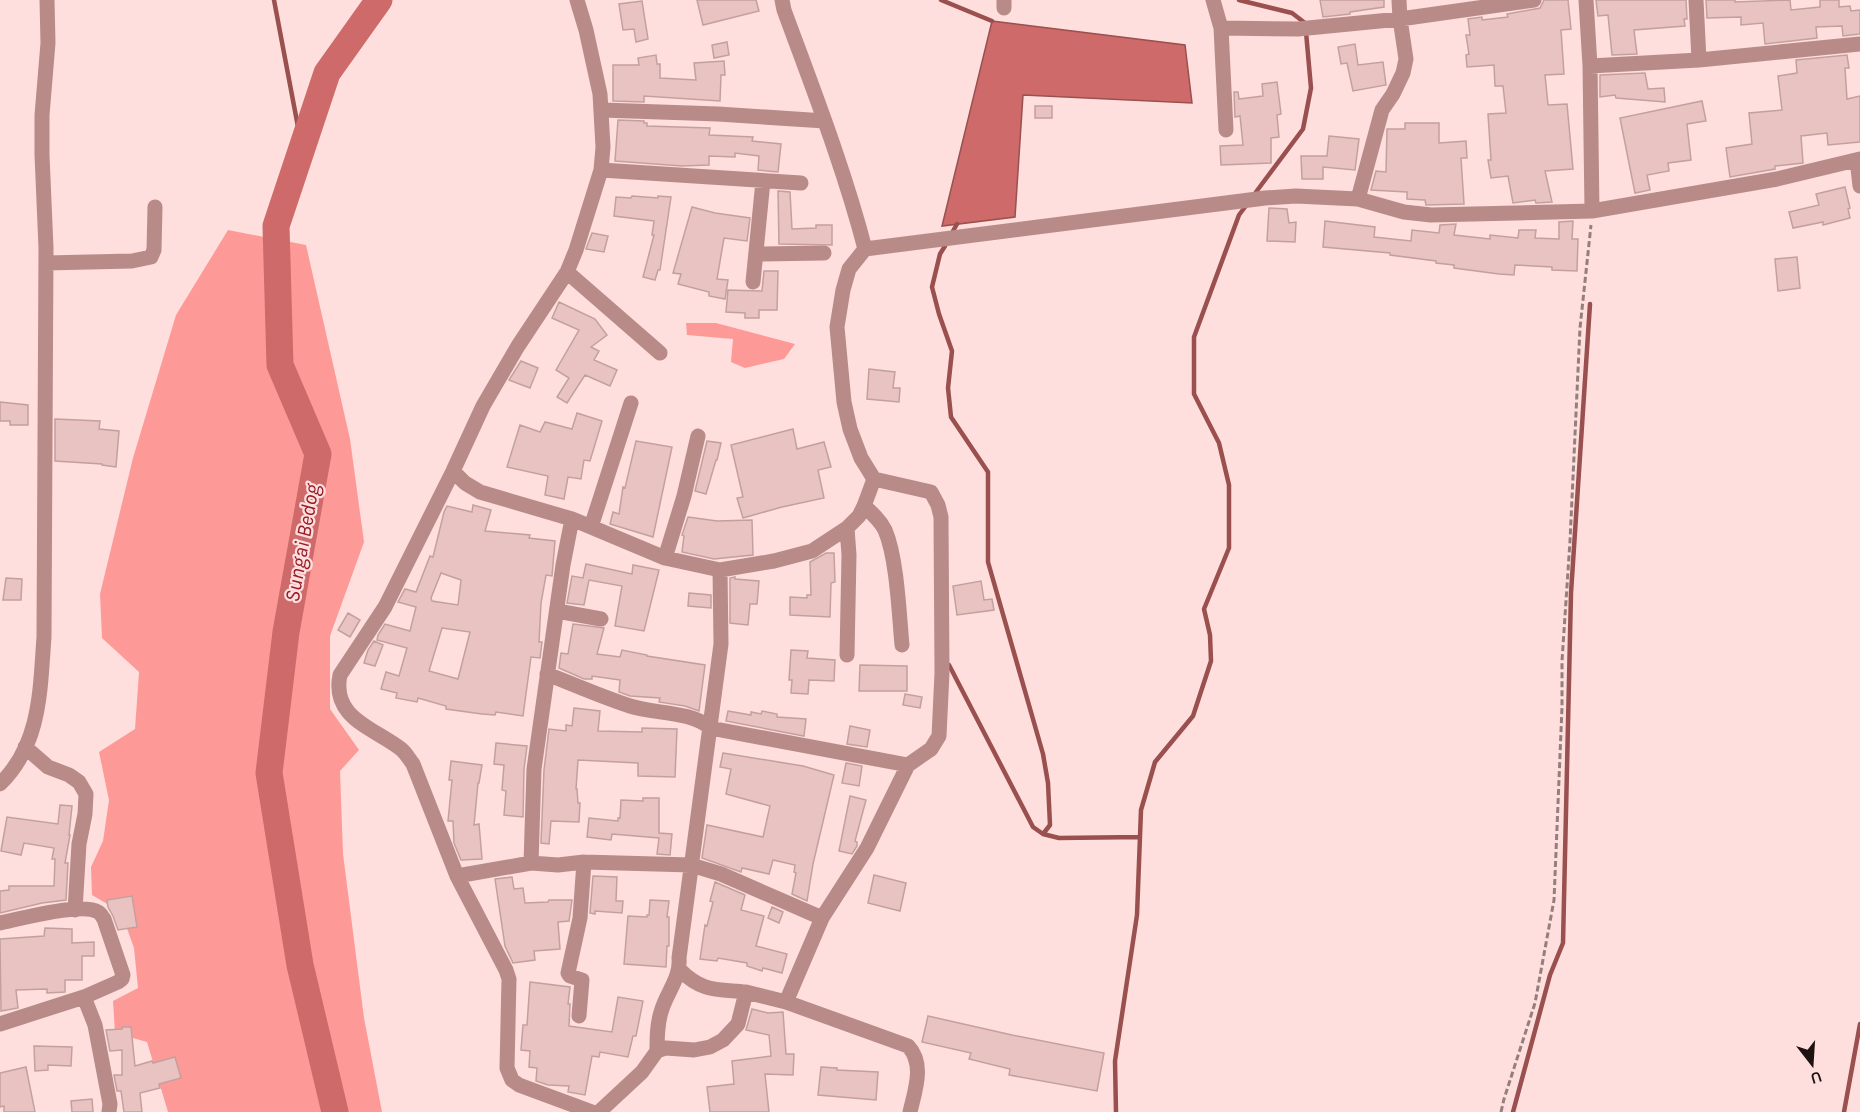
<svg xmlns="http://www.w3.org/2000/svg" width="1860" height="1112" viewBox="0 0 1860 1112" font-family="Karla,sans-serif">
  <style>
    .green { fill: #fd9a97 }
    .water { fill: #ce6a69; stroke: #99504f; stroke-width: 1.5 }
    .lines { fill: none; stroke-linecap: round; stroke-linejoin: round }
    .stream { stroke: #99504f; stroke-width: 4.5 }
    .river { stroke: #ce6a69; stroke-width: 27 }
    .building { fill: #e8c3c1; stroke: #c3a09e; stroke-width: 1.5; fill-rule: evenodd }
    .path { stroke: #957f7d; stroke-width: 3; stroke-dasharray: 6 3; stroke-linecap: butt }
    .minor { stroke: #b98b88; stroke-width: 15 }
    .labels { text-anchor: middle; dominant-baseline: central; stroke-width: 4.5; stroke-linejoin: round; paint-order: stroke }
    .water-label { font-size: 21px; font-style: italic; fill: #961c28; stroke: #fedfdd }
  </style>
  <rect width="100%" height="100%" fill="#fedfdd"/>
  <!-- green -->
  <path class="green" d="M 228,230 L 306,245 L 350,439 L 364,542 L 330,636 L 330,709 L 359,750 L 340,771 L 343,854 L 364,1018 L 382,1112 L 168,1112 L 147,1042 L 115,1033 L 113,1001 L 138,988 L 134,948 L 121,912 L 92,895 L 91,867 L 103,841 L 109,800 L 99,752 L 135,729 L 139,672 L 102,638 L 100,594 L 133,458 L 176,315 Z
    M 686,323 L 716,323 L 795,344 L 784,359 L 745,368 L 731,362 L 733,339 L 687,335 Z"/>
  <!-- water -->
  <path class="water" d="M 992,21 L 1185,45 L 1192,103 L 1023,95 L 1015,217 L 942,226 Z"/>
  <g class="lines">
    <!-- stream -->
    <path class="stream" d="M 274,0 L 302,148
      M 941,0 L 992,21
      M 1239,0 L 1292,13 L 1305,23
      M 1256,192 L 1303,129 L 1311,88 L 1306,32
      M 953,231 L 957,224
      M 945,246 L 940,254 L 932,287 L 939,314 L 952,351 L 948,388 L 951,417 L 988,472 L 988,562 L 1043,754 L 1048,783 L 1050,825 L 1043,834
      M 949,665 L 1033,827 L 1043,834 L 1059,838 L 1140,837
      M 1116,1112 L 1115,1061 L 1137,915 L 1141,810 L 1155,762 L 1193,716 L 1211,661 L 1210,635 L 1204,609 L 1229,548 L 1229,485 L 1219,443 L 1194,394 L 1194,337 L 1239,215 L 1245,207
      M 1513,1112 L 1550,975 L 1563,943 L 1571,593 L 1590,304
      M 1844,1112 L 1860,1024"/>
    <!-- river -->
    <path class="river" d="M 335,1112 L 300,965 L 269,773 L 286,632 L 318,454 L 280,365 L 276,226 L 327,73 L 379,0"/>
  </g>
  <!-- building -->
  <path class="building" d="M 697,0 L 756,0 L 759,11 L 703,25 Z
    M 1320,0 L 1384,0 L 1384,7 L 1350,12 L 1350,14 L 1323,17 Z
    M 1544,0 L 1568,0 L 1571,29 L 1561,30 L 1564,74 L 1545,75 L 1548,105 L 1567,104 L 1573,169 L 1545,171 L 1552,202 L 1536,203 L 1535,200 L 1513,203 L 1508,176 L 1491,178 L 1488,160 L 1491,160 L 1488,114 L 1506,113 L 1503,86 L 1495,86 L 1494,65 L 1467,67 L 1466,55 L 1469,54 L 1466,35 L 1470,35 L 1468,19 L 1482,17 L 1482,20 L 1508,17 L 1507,14 L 1540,8 Z
    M 1596,0 L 1686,0 L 1687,19 L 1684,19 L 1685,26 L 1634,30 L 1637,54 L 1612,55 L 1608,15 L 1598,16 Z
    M 1706,0 L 1735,0 L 1735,2 L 1790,0 L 1791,10 L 1820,7 L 1820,0 L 1839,0 L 1839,7 L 1850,6 L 1851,11 L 1860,10 L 1860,34 L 1843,36 L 1842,26 L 1816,27 L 1817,38 L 1765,44 L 1763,23 L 1741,25 L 1741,17 L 1707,18 Z
    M 642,1 L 648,39 L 636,42 L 634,29 L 623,30 L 619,4 Z
    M 727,42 L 729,55 L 714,58 L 712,45 Z
    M 1355,44 L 1358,65 L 1383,62 L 1386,85 L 1353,91 L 1347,63 L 1341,64 L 1338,47 Z
    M 656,55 L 657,64 L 660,64 L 660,78 L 696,80 L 694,63 L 724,61 L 725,75 L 721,75 L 720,101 L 644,96 L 644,102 L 613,101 L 613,65 L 639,65 L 638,58 Z
    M 1847,55 L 1849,68 L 1845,68 L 1847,99 L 1860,96 L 1860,142 L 1828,145 L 1827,133 L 1801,136 L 1803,163 L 1775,166 L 1775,169 L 1730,177 L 1726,148 L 1752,144 L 1749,113 L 1782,110 L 1778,76 L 1797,73 L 1796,60 Z
    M 1645,73 L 1648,89 L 1664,88 L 1665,102 L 1616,98 L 1615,95 L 1600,97 L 1600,75 Z
    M 1277,82 L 1281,114 L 1277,115 L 1279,137 L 1271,138 L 1271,163 L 1221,165 L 1220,146 L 1243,145 L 1240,116 L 1235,117 L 1234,92 L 1238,92 L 1239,99 L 1263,96 L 1262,84 Z
    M 1702,101 L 1706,121 L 1687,124 L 1691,160 L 1668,163 L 1669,171 L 1647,175 L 1650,190 L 1635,193 L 1620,118 Z
    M 1035,106 L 1052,106 L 1052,118 L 1035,118 Z
    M 618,120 L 644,121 L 644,123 L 647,123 L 647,126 L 710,128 L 709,135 L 753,137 L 752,141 L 781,144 L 778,172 L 758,170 L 759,156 L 735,153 L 735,157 L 709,156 L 709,165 L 682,166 L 615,161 Z
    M 1405,123 L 1439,123 L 1439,143 L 1466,141 L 1467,158 L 1461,158 L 1464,204 L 1426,205 L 1425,200 L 1407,199 L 1407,192 L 1371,190 L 1376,171 L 1386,172 L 1387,129 L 1405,129 Z
    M 1329,136 L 1359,139 L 1355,170 L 1323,167 L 1323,179 L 1302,179 L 1301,156 L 1327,156 Z
    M 1845,187 L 1850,208 L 1848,209 L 1850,218 L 1823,225 L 1823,222 L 1793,228 L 1789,212 L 1819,205 L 1816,194 Z
    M 778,191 L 790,192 L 792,229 L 816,228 L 816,225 L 832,225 L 832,245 L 779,244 Z
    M 632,196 L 658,198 L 658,196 L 671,197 L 660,270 L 658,270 L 655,280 L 643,277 L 654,235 L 652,235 L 654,221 L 614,216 L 616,197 L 631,198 Z
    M 692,207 L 715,213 L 750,218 L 747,241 L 724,238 L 717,279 L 728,280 L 725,299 L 709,296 L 709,292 L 678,284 L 681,274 L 673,273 Z
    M 1269,208 L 1287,209 L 1289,223 L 1296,222 L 1295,242 L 1267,241 Z
    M 1325,221 L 1375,227 L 1374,237 L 1411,241 L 1412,230 L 1439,233 L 1440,225 L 1456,224 L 1454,235 L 1490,239 L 1490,235 L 1518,238 L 1519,230 L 1536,230 L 1535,238 L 1559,239 L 1559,222 L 1573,221 L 1572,239 L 1578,239 L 1577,271 L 1552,270 L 1552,267 L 1515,265 L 1514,275 L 1499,274 L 1454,268 L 1454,265 L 1436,263 L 1436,261 L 1390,255 L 1390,253 L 1323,247 Z
    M 592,233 L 608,236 L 604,252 L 586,249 Z
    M 1797,257 L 1800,288 L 1778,291 L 1775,259 Z
    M 764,271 L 778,271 L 777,310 L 759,310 L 759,318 L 745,318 L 745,313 L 726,312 L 728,290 L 762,291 Z
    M 559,302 L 595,319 L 607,335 L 591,347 L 599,351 L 594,360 L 617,370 L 610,386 L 585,375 L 567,403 L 557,397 L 569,378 L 556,370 L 579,330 L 552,318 Z
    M 521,361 L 538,368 L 530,388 L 509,380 Z
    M 869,369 L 895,372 L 893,388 L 900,388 L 899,402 L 867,399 Z
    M 0,402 L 28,405 L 28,425 L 10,425 L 10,421 L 0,421 Z
    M 577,413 L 602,421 L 590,461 L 584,460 L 581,479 L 568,477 L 564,499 L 545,495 L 548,476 L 507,467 L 520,425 L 540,432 L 545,422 L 572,429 Z
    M 55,419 L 100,421 L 99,429 L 119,431 L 116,467 L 102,465 L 102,464 L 55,461 Z
    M 793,429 L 797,449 L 824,442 L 831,467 L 818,470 L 824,498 L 782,507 L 743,518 L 737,498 L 743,497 L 731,445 Z
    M 636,441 L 672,447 L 653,537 L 610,524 L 613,512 L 619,514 L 623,487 L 625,488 Z
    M 707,441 L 721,443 L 717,460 L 716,460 L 706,494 L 695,491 Z
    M 473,505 L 491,510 L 485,531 L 530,535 L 529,538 L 555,541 L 552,576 L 546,575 L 541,603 L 539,642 L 542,642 L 540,658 L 531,657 L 523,716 L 496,712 L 495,715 L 482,714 L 446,709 L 446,706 L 418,698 L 417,702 L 396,698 L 397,693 L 381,689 L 386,672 L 399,676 L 407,648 L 377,640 L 378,635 L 385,624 L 410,631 L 416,607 L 398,602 L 405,589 L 416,592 L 430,556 L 433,557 L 444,512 L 447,506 L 472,512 ZM 441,573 L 461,580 L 458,605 L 432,601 L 431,598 ZM 442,628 L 470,632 L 458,679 L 429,671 Z
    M 688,517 L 717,521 L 752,520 L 753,555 L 714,559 L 682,552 L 684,536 L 682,535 Z
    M 826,553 L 834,553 L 835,582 L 831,583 L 830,617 L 790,615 L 790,597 L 807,598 L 807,595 L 811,595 L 810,562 Z
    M 586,564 L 632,574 L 633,565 L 659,570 L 644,631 L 615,626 L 622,586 L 589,580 L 584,605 L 567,603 L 572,576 L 583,578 Z
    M 735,577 L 735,579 L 759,581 L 757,604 L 750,604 L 748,625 L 730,623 L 730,578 Z
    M 6,578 L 22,579 L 21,600 L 3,600 Z
    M 981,581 L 984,600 L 992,599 L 994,610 L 957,615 L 953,586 Z
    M 689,593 L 711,595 L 711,608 L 688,606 Z
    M 348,613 L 360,620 L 350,637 L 338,630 Z
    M 573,624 L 604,628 L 597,654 L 620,657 L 622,650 L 647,655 L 647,656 L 705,665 L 699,711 L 685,706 L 659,702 L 660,698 L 630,696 L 619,692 L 620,680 L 592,676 L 592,679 L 584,679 L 559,668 L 561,653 L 568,654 Z
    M 374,641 L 383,645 L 375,666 L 364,663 L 368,650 Z
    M 791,650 L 808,651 L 807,658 L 835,660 L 834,681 L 809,680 L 808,694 L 791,693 L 792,680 L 789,680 Z
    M 860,665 L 907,666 L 907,691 L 859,691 Z
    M 905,694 L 922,697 L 920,708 L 903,705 Z
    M 574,708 L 600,711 L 598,731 L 642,732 L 642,728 L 677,729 L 675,777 L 638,776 L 638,763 L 578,760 L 576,789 L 577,789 L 578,803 L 580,803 L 579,822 L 551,821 L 549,844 L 541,843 L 544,770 L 549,729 L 566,731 L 566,725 L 572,726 Z
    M 728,711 L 751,715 L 751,712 L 761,714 L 762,711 L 777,714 L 777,717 L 806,719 L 804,736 L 726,721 Z
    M 850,726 L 870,730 L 867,747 L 847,744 Z
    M 496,743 L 527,746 L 524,769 L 523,817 L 504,815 L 506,791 L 502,790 L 504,765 L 494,764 Z
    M 723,753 L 803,766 L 834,775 L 813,864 L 807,901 L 792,894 L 796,873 L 794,872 L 795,865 L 773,860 L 769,874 L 742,868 L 741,872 L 702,858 L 707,825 L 763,837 L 770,806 L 726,794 L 731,769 L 720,767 Z
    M 451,761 L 482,765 L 479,783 L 478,783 L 474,825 L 479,824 L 482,859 L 461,860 L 454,843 L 453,821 L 448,821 L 452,780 L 449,780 Z
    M 846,763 L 862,766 L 859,786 L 842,783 Z
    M 850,796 L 866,800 L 855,841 L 857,842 L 857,846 L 852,854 L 839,851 Z
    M 643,798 L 659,798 L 659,833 L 672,834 L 670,855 L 657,854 L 659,838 L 612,834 L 611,840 L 587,837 L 589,818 L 618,821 L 618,818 L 620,818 L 621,800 L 643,801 Z
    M 60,805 L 72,806 L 69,835 L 70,835 L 65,863 L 68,863 L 66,900 L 42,903 L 0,913 L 0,891 L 9,890 L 9,886 L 54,886 L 55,859 L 52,859 L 54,848 L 24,843 L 21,855 L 1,851 L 7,817 L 58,824 Z
    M 874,875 L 906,883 L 900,911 L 868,903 Z
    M 593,876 L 617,877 L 616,901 L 623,901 L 622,913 L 595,911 L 595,914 L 590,913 Z
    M 512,877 L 514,889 L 523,888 L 525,903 L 548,902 L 549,900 L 572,900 L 569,921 L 558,922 L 560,949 L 534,951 L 535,960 L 513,963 L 505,946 L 495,879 Z
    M 715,882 L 745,895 L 741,910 L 764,916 L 756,946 L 787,954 L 782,973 L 763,968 L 762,971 L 747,966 L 747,963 L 718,958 L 717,961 L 700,959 L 705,925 L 707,926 L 713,902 L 710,901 Z
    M 132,896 L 137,927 L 118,930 L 113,916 L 108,907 L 107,900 Z
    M 650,900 L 669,901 L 667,917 L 669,917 L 669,946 L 667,946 L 666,967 L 624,964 L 628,916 L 647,917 L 647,915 L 649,915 Z
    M 772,907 L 783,912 L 779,923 L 768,918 Z
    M 45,928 L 72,929 L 72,943 L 94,942 L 94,956 L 82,956 L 82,980 L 65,980 L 65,992 L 47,993 L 47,989 L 16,990 L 18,1008 L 1,1011 L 0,939 L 44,936 Z
    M 530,982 L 570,987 L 568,1004 L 570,1004 L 569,1026 L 612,1032 L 618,997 L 643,1001 L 636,1036 L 633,1036 L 628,1057 L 600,1052 L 599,1057 L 592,1056 L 585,1095 L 568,1092 L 569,1086 L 548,1085 L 536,1081 L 537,1068 L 529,1067 L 530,1051 L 521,1050 L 523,1025 L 527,1025 Z
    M 752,1009 L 768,1013 L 783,1012 L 786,1054 L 794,1054 L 793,1075 L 765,1074 L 769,1112 L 710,1112 L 707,1087 L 734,1084 L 732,1061 L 771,1056 L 769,1035 L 746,1030 Z
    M 928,1016 L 1012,1035 L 1104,1053 L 1097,1091 L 1009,1075 L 1010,1069 L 969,1059 L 971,1053 L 922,1042 Z
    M 122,1027 L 131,1027 L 135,1066 L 152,1061 L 153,1063 L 175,1057 L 181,1078 L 159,1084 L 160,1088 L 140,1093 L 142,1112 L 124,1112 L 121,1091 L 117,1091 L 114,1075 L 122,1075 L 122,1050 L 110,1051 L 106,1030 L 122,1029 Z
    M 34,1046 L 72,1047 L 71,1066 L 48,1065 L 48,1070 L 35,1071 Z
    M 26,1067 L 35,1112 L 4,1112 L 4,1106 L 0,1107 L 0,1073 Z
    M 821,1067 L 837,1068 L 837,1070 L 878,1072 L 876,1100 L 818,1095 Z
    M 92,1099 L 93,1112 L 72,1112 L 71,1101 Z"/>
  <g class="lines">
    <!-- path -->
    <path class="path" d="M 1501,1112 L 1504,1099 L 1535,1003 L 1554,900 L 1562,707 L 1562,661 L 1570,541 L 1580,328 L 1591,225"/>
    <!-- minor -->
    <path class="minor" d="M 577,0 L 586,30 L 600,94 L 603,147 L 601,170 L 576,250 L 567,272 L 518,346 L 483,406 L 453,471 L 385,607 L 340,675 C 331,718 374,728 401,749 C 406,753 409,759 413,764 L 457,876 L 506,970 L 509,979 L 507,1068 L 512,1080 L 519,1085 L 592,1112
      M 782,0 L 784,10 C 813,89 844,168 865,249
      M 1004,0 L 1004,8
      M 1213,0 L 1221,28 L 1226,130
      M 1399,0 L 1400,19 L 1534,0
      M 1586,0 L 1590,66 L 1592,211
      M 1696,0 L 1699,60
      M 1221,28 L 1298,29 L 1400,19 L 1406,59 L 1403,73 L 1393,94 L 1382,110 L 1358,199
      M 1590,66 L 1699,60 L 1860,44
      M 602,110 L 718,114 L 825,121
      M 1857,160 L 1860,186
      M 601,170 L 801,183
      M 757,254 L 824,253
      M 46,263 L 132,261 L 151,257 L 154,250 L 155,207
      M 567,272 L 660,353
      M 753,282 L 763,181
      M 453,471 L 465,483 L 480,492 L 572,519 L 665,558 L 720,570 L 774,561 L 812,551 L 847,528 L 859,516 L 864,506 L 874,479 L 861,458 L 850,429 L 844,402 L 837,327 L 843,290 L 849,269 L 865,249 L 1265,198 L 1296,196 L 1358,199 L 1404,212 L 1431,215 L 1592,211 L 1777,179 L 1860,159
      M 864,506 C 872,513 880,520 885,530 C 897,558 899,613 902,645
      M 591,527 L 631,403
      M 665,558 L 684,496 L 698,436
      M 557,611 L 601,619
      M 847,655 L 849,555 L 847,528
      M 547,674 C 575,685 602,697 630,706 C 654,714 692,711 710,728 L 908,765
      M 25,747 L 48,767 L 69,775 L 79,782 L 86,794 L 85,814 L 79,844 L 75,910
      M 0,784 C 41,744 40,690 44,637 L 46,248 L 42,155 L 42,115 L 48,43 L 47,0
      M 531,863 L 534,769 L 563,565 L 572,519
      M 457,876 L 531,863 L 558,865 L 584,862 L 691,865 L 721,874 L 822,918
      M 0,923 C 19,919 82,902 98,912 C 101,913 102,917 104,919 L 123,975 L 122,979 L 118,982 L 84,997
      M 680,970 C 702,992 716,989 746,992
      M 786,1002 L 822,918 L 867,848 L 908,765 L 931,749 L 939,736 L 942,673 L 941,517 L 938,505 L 931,492 L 874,479
      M 579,1016 L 582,980 L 570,976 L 568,973 L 580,918 L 584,862
      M 0,1024 L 84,997 L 95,1025 L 110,1104 L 109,1112
      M 657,1051 C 657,1038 657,1025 661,1012 C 666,993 681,978 679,958 L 721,644 L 720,570
      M 599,1112 L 642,1072 L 657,1051 L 666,1048 L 694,1050 L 710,1047 L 723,1040 L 738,1024 L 746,992 L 786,1002 L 908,1046 C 925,1064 915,1090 910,1112"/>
  </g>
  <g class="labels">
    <!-- water labels -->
    <g class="water-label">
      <text transform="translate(302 543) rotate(-80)">Sungai Bedog</text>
    </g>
  </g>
  <!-- north arrow -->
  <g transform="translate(1812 1064) rotate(163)" stroke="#fedfdd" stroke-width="4.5" paint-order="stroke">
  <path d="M0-4.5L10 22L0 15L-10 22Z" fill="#1e1211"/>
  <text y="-9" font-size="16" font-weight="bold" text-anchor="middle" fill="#1e1211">U</text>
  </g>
</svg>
